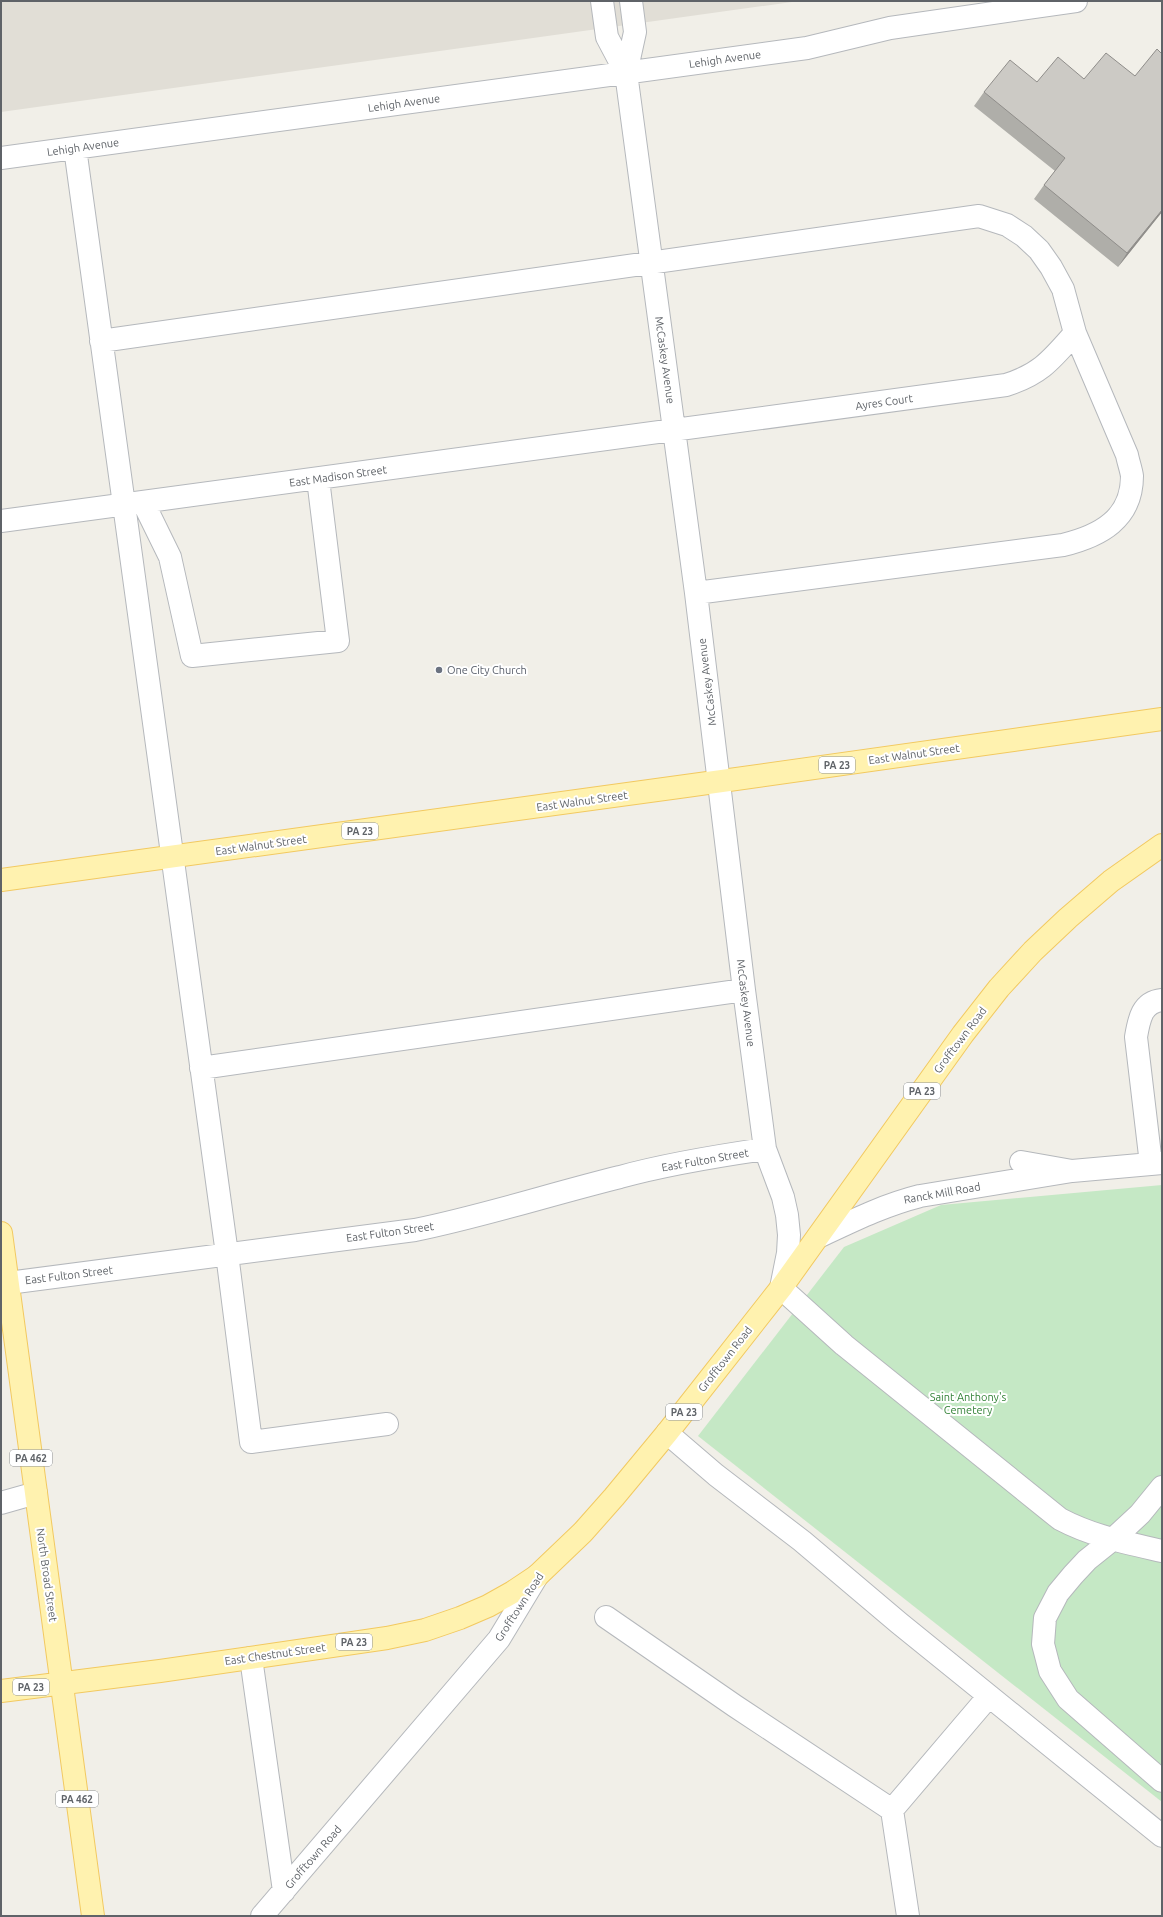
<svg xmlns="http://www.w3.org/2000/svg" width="1163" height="1917" viewBox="0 0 1163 1917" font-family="Ubuntu,sans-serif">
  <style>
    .education { fill: #e1ded6 }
    .green { fill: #c5e8c5 }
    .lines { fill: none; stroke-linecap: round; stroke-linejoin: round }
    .minor-casing { stroke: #b5b8bc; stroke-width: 24 }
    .major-casing { stroke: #f2c960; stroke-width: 24 }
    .minor { stroke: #fff; stroke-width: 22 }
    .major { stroke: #fff2af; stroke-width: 22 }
    .wall { fill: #afaea9 }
    .shaded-wall { fill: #8f8d8a }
    .building { fill: #cccac5; stroke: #8f8d8a }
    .worship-dot { fill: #6b7280; stroke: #fff; stroke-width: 1.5 }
    .labels { text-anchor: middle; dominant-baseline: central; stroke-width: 4; stroke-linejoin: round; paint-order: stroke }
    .shield { fill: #fff; stroke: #8f9295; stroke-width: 1 }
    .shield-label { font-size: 10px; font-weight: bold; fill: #5f6368 }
    .street-label { font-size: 11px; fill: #5f6368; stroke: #fff }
    .worship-label { font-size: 11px; fill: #5b616d; stroke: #fff; text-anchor: start }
    .park-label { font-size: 11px; fill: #348238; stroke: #fff }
  </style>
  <rect width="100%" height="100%" fill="#f1efe8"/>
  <!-- education -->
  <path class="education" d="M 1,1 L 799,1 L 1,112 Z"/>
  <!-- green -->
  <path class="green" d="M 1162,1185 L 1162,1802 L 698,1436 L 844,1247 L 941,1205 Z"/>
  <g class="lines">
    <defs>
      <path id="minor" d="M 602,1 L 607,37 L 626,73
        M 631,1 L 635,32 L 626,73 L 696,593 L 744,990 L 765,1149 L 783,1197 L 787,1215 L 789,1235 L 788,1253 L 781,1288 L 844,1345 L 1060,1519 C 1092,1536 1127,1543 1162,1551
        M 75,148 L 227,1254 L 251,1442 L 387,1424
        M 1,158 L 807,48 L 890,28 L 1076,1
        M 101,341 L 979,216 L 1007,225 L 1024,236 L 1039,250 L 1051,267 L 1063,289 L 1075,333 L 1127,455 C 1128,461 1131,469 1132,476 C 1132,519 1100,536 1063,545 L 696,593
        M 143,502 L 170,557 L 192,656 L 338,641 L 318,479
        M 1,521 L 1006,385 C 1041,374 1052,359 1075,333
        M 201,1068 L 744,990
        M 1021,1162 L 1072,1171 L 1162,1163
        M 1151,1164 L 1136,1037 C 1139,1019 1142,1002 1162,1000
        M 818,1237 C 852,1221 884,1205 920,1196 L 1072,1171
        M 8,1283 L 415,1230 C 484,1216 551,1194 620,1177 C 667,1164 717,1156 765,1149
        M 667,1433 L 716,1475 L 802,1541 L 899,1623 L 1162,1836
        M 1162,1487 L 1140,1514 L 1112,1540 L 1087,1560 L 1073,1575 L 1058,1593 L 1045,1618 L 1043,1644 L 1050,1671 L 1068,1699 L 1162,1781
        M 1,1503 L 36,1493
        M 606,1617 L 735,1706 L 892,1810
        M 251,1658 L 284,1891
        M 262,1916 L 499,1639 L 537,1576
        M 908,1916 L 892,1810 L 989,1696"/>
      <path id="major" d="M 1,880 L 686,786 L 1162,719
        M 1,1233 L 93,1916
        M 1,1691 L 160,1671 L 387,1638 L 425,1630 L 460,1618 L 488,1606 L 513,1592 L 537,1576 L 583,1532 L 614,1497 L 667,1433 L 781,1288 L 963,1034 L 999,988 L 1033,951 L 1068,918 L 1111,881 L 1162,845"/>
    </defs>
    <!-- minor casing -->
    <use href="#minor" class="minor-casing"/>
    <!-- major casing -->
    <use href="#major" class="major-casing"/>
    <!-- minor -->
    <use href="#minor" class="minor"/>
    <!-- major -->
    <use href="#major" class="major"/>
  </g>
  <!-- wall -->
  <path class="wall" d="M 1162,54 L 1162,212 L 1118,267 L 1034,199 L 1044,185 L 1055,171 L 974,106 L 984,92 L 1037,82 L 1135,76 Z"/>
  <!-- shaded-wall -->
  <path class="shaded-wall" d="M 1162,210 L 1162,212 L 1118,267 L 1127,253 Z"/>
  <!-- building -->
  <path class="building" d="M 1157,49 L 1162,54 L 1162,210 L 1127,253 L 1044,185 L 1065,158 L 984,92 L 1010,60 L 1037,82 L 1058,57 L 1084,79 L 1106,53 L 1135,76 Z"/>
  <!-- markers -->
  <circle class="worship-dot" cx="439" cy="670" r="4"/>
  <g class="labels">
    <!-- shield labels -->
    <g class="shield">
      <rect x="819" y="757" width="36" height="16" rx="3"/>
      <rect x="342" y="823" width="36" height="16" rx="3"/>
      <rect x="904" y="1083" width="36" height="16" rx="3"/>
      <rect x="666" y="1404" width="36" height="16" rx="3"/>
      <rect x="10" y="1450" width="42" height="16" rx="3"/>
      <rect x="336" y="1634" width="36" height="16" rx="3"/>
      <rect x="13" y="1679" width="36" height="16" rx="3"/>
      <rect x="56" y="1791" width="42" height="16" rx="3"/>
    </g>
    <g class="shield-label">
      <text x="837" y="765">PA 23</text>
      <text x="360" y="831">PA 23</text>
      <text x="922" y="1091">PA 23</text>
      <text x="684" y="1412">PA 23</text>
      <text x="31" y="1458">PA 462</text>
      <text x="354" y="1642">PA 23</text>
      <text x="31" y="1687">PA 23</text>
      <text x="77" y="1799">PA 462</text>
    </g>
    <!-- street labels -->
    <g class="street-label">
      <text transform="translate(725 59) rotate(-8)">Lehigh Avenue</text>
      <text transform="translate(404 103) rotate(-8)">Lehigh Avenue</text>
      <text transform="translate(83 147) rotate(-8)">Lehigh Avenue</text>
      <text transform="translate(665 360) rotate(82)">McCaskey Avenue</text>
      <text transform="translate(884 402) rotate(-8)">Ayres Court</text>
      <text transform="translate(338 476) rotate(-8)">East Madison Street</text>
      <text transform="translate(707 682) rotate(-97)">McCaskey Avenue</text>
      <text transform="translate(914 754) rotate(-8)">East Walnut Street</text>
      <text transform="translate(582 801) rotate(-8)">East Walnut Street</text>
      <text transform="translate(261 845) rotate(-8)">East Walnut Street</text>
      <text transform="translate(746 1003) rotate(83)">McCaskey Avenue</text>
      <text transform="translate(960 1040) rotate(-53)">Grofftown Road</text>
      <text transform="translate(705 1160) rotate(-10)">East Fulton Street</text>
      <text transform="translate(942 1193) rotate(-10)">Ranck Mill Road</text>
      <text transform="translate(390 1232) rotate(-8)">East Fulton Street</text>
      <text transform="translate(69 1275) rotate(-7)">East Fulton Street</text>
      <text transform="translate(725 1359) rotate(-52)">Grofftown Road</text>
      <text transform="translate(47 1575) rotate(82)">North Broad Street</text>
      <text transform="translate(519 1607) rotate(-57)">Grofftown Road</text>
      <text transform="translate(275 1654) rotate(-8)">East Chestnut Street</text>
      <text transform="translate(313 1857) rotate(-49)">Grofftown Road</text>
    </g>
    <!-- worship labels -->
    <g class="worship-label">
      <text x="447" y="670">One City Church</text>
    </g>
    <!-- park labels -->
    <g class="park-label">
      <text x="968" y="1397">Saint Anthony's<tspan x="968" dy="13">Cemetery</tspan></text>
    </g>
  </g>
  <!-- border -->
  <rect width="1163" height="1917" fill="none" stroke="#5f6368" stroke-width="4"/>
</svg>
